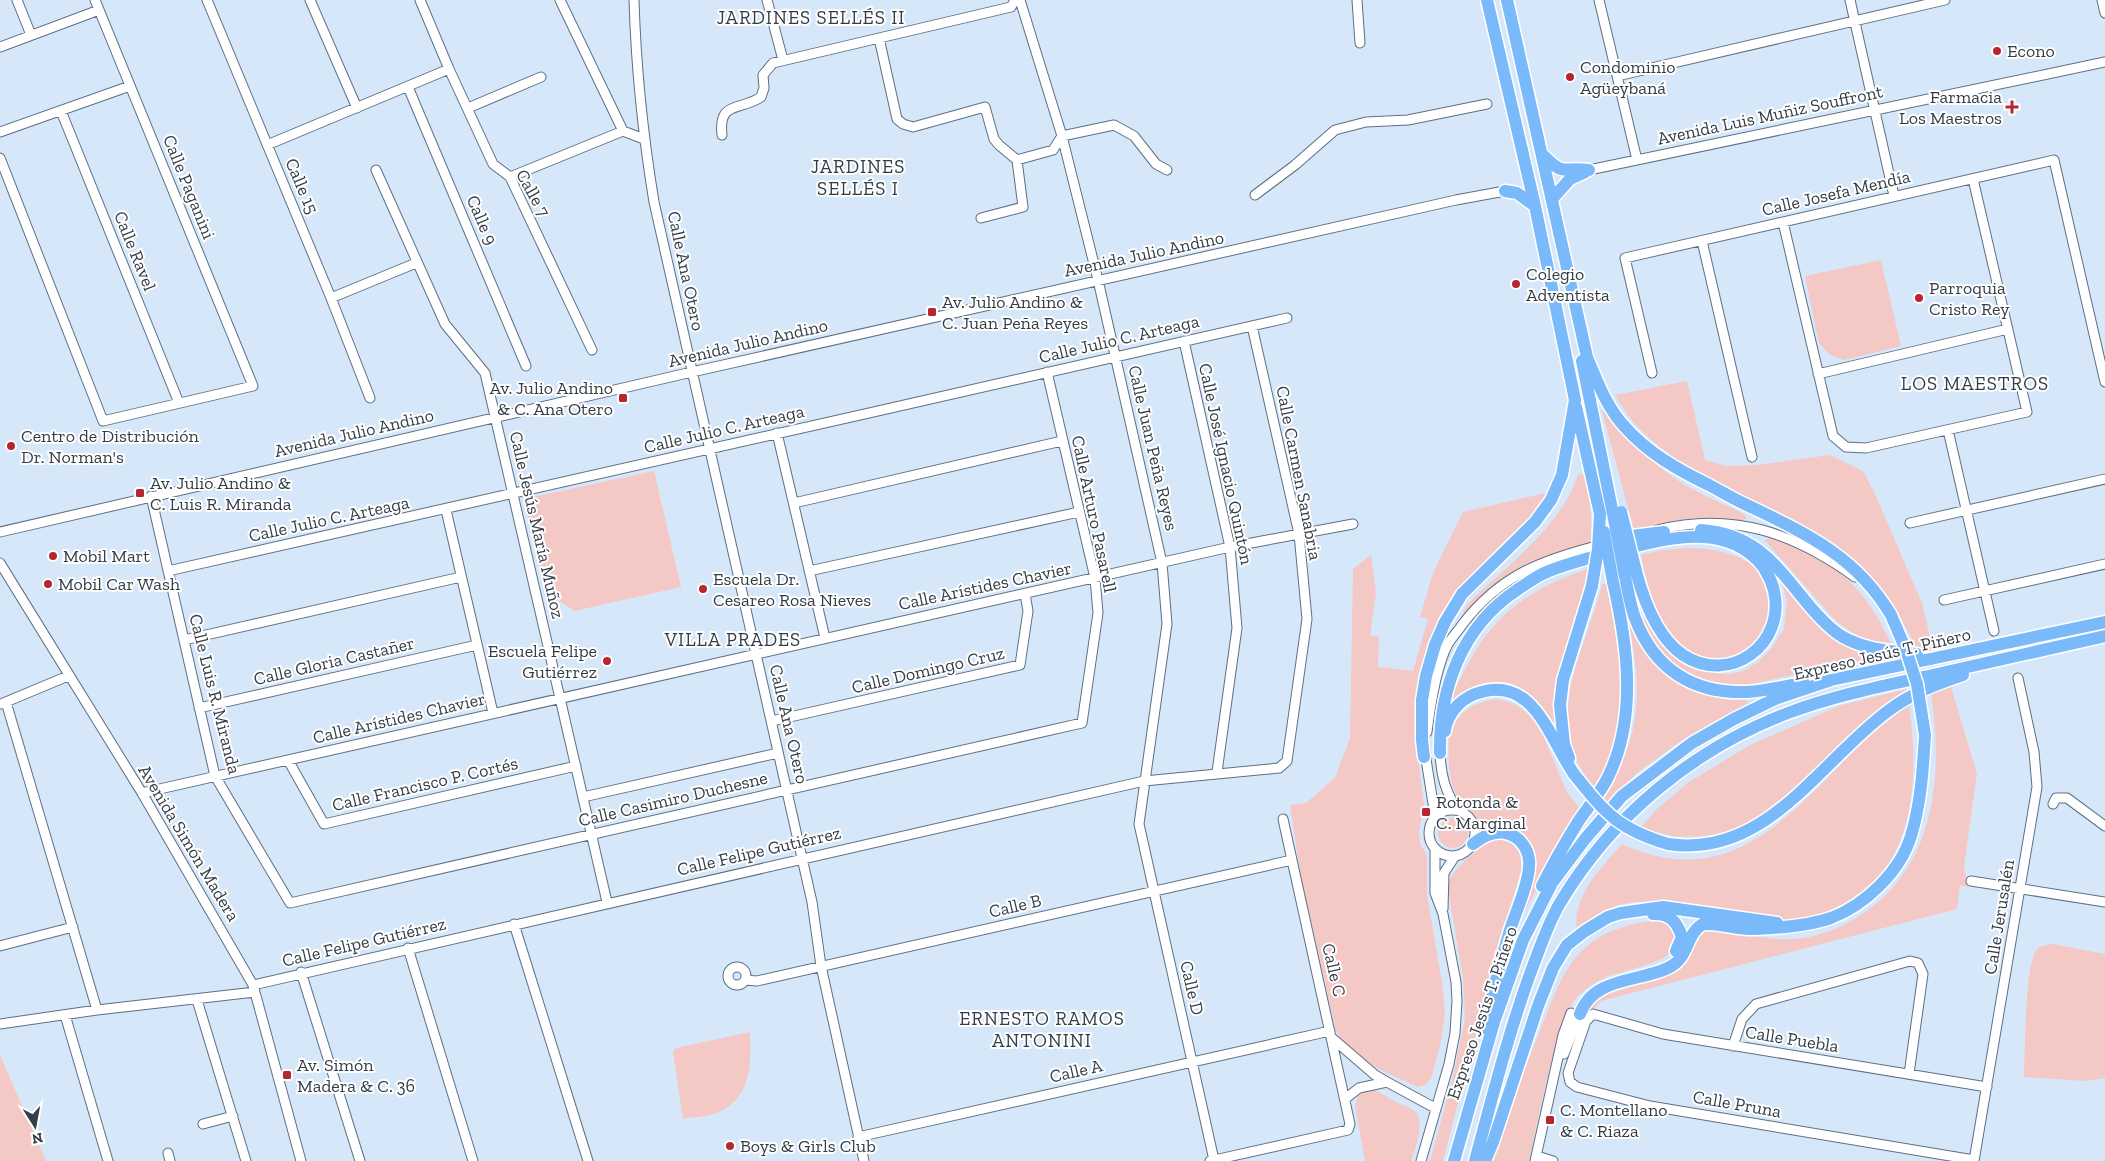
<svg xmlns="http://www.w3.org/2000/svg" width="2105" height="1161" viewBox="0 0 2105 1161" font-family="'Zilla Slab',serif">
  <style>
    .green { fill: #f4c8c4 }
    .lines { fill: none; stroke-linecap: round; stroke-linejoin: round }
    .minor-casing { stroke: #5c7084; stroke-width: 11 }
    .highway-casing { stroke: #fff; stroke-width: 15 }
    .minor { stroke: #fff; stroke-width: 9 }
    .highway { stroke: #7abafa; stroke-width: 12 }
    .highway-bridge-casing { stroke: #fff; stroke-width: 15; stroke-linecap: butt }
    .highway-bridge { stroke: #7abafa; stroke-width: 12 }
    .poi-dot { fill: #b7262e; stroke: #fff; stroke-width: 2 }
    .labels { text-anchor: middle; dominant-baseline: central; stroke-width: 4; stroke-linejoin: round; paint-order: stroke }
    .poi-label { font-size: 18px; fill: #343d46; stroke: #fff; text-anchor: start }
    .street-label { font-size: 18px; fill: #343d46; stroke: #fff }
    .neighbourhood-label { font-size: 19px; letter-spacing: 1px; fill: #343d46; stroke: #fff }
  </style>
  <rect width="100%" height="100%" fill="#d6e7fa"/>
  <!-- green -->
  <path class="green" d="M 1881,260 L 1901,346 L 1844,360 L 1830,355 L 1819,343 L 1805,276 Z
    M 1687,381 L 1705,460 L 1726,466 L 1757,465 L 1830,455 L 1863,471 L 1875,494 L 1922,603 L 1933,650 L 1918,653 C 1901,613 1877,577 1842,550 C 1823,535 1800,525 1779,515 C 1729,490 1676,467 1637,426 C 1629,418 1622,406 1615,395 Z
    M 1605,408 C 1625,432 1646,459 1673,477 C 1694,492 1719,502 1742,513 L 1747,518 L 1740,522 C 1699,514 1674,520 1634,530 L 1602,411 Z
    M 654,471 L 681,587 L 574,611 L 545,590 L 524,499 Z
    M 1581,474 L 1584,475 C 1592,497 1591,521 1591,544 L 1552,555 L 1463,616 L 1464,610 L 1468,604 C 1506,566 1561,527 1578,475 Z
    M 1550,492 L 1537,513 L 1460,591 L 1416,714 L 1415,734 L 1424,805 L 1419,832 L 1420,844 L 1427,855 L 1427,896 L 1442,982 L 1445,1013 L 1441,1041 L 1431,1079 L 1425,1085 L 1418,1087 L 1383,1071 L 1359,1057 L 1343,1042 L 1336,1031 L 1301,877 L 1290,805 L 1306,803 L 1335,778 L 1350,738 L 1353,569 L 1371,555 L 1376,593 L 1370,636 L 1379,637 L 1378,667 L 1413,671 L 1428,619 L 1420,617 L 1433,573 L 1463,512 Z
    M 1771,537 C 1832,559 1864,584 1891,644 L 1869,640 L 1851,632 L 1836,621 L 1769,545 L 1765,540 Z
    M 1684,548 C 1724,547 1779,561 1769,613 C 1768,619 1768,629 1764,635 C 1751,654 1720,669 1697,658 C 1691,655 1681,648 1676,642 C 1654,621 1648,584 1641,555 L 1658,551 Z
    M 1588,569 L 1555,700 L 1555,721 L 1550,725 L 1506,689 L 1451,706 C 1451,694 1459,681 1465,670 C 1491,616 1532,587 1588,569 Z
    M 1778,576 L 1811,611 L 1869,653 L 1867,659 L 1747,685 C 1704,686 1654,666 1643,619 L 1647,617 L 1691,665 L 1717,673 L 1730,674 L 1743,671 L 1758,662 L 1772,648 L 1784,629 L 1787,601 L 1784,589 Z
    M 1605,583 L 1610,591 L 1623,690 L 1614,751 L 1595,792 C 1541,716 1581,663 1602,585 Z
    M 1623,596 L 1634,626 L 1686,686 L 1710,696 L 1730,700 L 1745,699 L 1748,703 L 1682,740 L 1638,772 L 1606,803 L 1601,798 C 1650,727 1640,675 1623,596 Z
    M 1953,685 L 1952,690 L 1977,774 L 1964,866 L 1968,887 L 1960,885 L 1957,909 L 1601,1001 L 1581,1022 C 1583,1017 1585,1009 1589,1005 C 1603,988 1637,981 1657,975 C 1664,973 1673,971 1679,967 C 1691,959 1692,935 1704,931 C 1708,930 1715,931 1719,931 C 1744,932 1769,941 1794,939 C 1818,937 1838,929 1858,917 C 1935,870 1944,775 1931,694 Z
    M 1906,689 L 1907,694 L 1848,740 L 1759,820 C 1722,837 1680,844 1641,827 L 1657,809 L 1689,782 L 1750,745 L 1839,706 Z
    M 1496,699 C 1539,704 1547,747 1562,781 C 1566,792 1574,801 1581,810 L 1557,851 L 1525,911 L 1523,911 L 1527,842 L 1483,831 C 1480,815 1467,810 1458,797 C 1452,788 1450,776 1449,764 C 1446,727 1456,706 1496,699 Z
    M 1909,704 C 1917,764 1918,836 1873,884 C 1868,889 1861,893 1855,898 C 1841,909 1822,919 1804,920 C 1788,921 1771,917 1755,915 C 1708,908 1642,888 1598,914 C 1591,918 1584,924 1577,929 C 1572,896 1602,867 1622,844 C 1729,893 1788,817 1857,748 C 1873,732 1892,718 1909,704 Z
    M1438 833a15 15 0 1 1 30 0a15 15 0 1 1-30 0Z
    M 1494,839 C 1515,841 1522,849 1521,870 L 1494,963 L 1443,1161 L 1430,1161 L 1452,1081 L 1465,1019 L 1463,977 L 1449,895 C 1449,891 1448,886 1449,883 C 1451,870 1482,844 1494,839 Z
    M 1667,920 L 1678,933 C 1676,938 1675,947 1672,951 C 1661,965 1621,970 1605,978 C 1595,982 1584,989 1577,997 C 1557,1018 1536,1128 1529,1161 L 1492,1161 C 1507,1116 1523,1072 1541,1028 C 1553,1000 1562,968 1585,948 C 1607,928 1638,921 1667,920 Z
    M 2053,944 L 2105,954 L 2105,1078 L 2085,1081 L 2024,1077 C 2025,1055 2025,966 2036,951 C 2040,945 2046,945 2053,944 Z
    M 750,1032 C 751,1066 752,1100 714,1114 C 704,1117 693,1117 683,1119 L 673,1052 L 676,1048 Z
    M 0,1055 L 46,1161 L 0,1161 Z
    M 1365,1089 C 1378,1089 1383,1095 1394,1101 C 1399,1104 1406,1106 1412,1109 C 1428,1119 1415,1147 1411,1161 L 1365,1161 L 1355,1105 L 1359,1094 Z"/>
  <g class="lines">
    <defs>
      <path id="minor" d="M 17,0 L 31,35
        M 207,0 L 331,298 L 416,263
        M 310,0 L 357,108
        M 420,0 L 449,69 L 493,164 L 510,177 L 592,350
        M 560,0 L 623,131 L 644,139
        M 634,0 C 636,68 643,135 654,202 L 802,858 L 812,902 L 821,966 L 864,1161
        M 767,0 L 783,60
        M 1020,0 L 1062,136 L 1098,280 L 1162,563 L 1167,624 L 1139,824 L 1214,1160
        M 1357,0 L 1360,43
        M 1599,0 L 1637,160
        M 1850,0 L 1894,196
        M 2102,0 L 2105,13
        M 879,38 L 897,119 L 903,124 L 913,127 L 985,107 L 994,139 L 999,145 L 1017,160 L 1053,150 L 1062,136 L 1114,125 L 1134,136 L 1156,164 L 1167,170
        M 0,47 L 99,10
        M 1617,76 L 1945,0
        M 408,87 L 526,366
        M 468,108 L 541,77
        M 61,111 L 179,403
        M 0,132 L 130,86
        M 722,135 C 718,100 741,111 761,97 L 764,88 L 763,75 L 773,63 L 1011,7 L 1015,0
        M 267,145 L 449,69
        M 0,158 L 103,421 L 253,386 L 95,0
        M 376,170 L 445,324 L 485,373 L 607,902
        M 1589,170 L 2105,62
        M 510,177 L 623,131
        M 1255,195 L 1295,165 L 1335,130 L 1366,122 L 1408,120 L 1487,104
        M 981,218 L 1023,207 L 1017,160
        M 1783,222 L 1833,436 L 1846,447 L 1866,448 L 2027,412 L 1973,179
        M 1702,241 L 1752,457
        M 331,298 L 370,398
        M 1184,341 L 1230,547 L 1237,628 L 1217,772
        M 1652,373 L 1625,258 L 2054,160 L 2105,382
        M 1818,374 L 2008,329
        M 1948,430 L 1994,631
        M 777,433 L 825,638
        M 151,496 L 215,776 L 290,903 L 1082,723 L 1098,613 L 1095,578 L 1047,372
        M 794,503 L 1062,441
        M 446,510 L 493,713
        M 1910,523 L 2105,479
        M 1657,530 C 1733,511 1794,533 1855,577
        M 0,532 L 692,372 L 1456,200 L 1505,191
        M 0,563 L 142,793 L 253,985 L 301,1161
        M 168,571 C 541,489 914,402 1287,318
        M 809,571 L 1079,512
        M 1944,600 L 2105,564
        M 184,640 L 461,577
        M 6,702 L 97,1010
        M 1,704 L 68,676
        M 199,708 L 477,645
        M 772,721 L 1020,665 L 1028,611 L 1025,594
        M 1427,732 C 1430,708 1437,665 1448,644 C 1452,637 1458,631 1462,625 C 1501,574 1544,559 1604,544
        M 1425,753 L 1435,816
        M 1440,753 C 1441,775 1445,792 1458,810
        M 288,760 L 324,824 L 576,766
        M 142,793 L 1230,547 L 1353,524
        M 583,797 L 778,753
        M 2053,804 L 2056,798 L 2067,798 L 2105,826
        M1429 833a23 23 0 1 1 46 0a23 23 0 1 1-46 0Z
        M 1971,881 L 2105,902
        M 1443,909 L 1444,873 L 1455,856
        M 514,924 L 588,1161
        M 0,946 L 73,927
        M 408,948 L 473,1161
        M728 976a9 9 0 1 1 18 0a9 9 0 1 1-18 0Z
        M 301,972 L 360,1161
        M 745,980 L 757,981 L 1292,860
        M 253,985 L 1144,781 L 1279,768 L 1287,761 L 1307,619 L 1299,534 L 1252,326
        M 197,1000 L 246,1161
        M 65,1015 L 108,1161
        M 0,1024 L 97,1010 L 255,992
        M 1332,1038 L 1375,1075 L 1387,1082
        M 1733,1046 L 1742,1019 L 1756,1004 L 1910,961 L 1918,963 L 1923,974 L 1909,1074
        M 1564,1054 L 1580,1014
        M 1345,1099 L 1359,1088 L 1387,1082 L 1435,1108
        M 203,1124 L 233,1116
        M 858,1137 L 1330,1031
        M 168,1153 L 170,1161
        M 1537,1156 L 1553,1161
        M 1974,1160 L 1650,1106 L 1577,1087 L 1570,1082 L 1568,1073 L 1586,1021 L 1593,1014 L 1663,1034 L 1987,1087
        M 1210,1161 L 1348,1130 L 1350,1124 L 1283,819
        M 1421,1161 L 1449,1064 L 1455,1033 L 1457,1001 L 1456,982 L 1443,914 L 1435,893 L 1435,848
        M 1535,1161 L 1563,1035 L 1571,1013
        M 1974,1161 L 2037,787 L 2034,752 L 2018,678"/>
      <path id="highway" d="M 1507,0 L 1587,357 C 1597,381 1607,408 1625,427 C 1648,453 1678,470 1709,485 C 1722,492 1735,500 1749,506 C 1807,534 1857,557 1891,615
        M 1543,155 C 1566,178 1561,166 1589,170
        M 1505,191 L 1517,193 L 1535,206
        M 1552,199 L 1570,179 L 1585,172
        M 1582,361 L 1613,514
        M 1576,407 L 1600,514
        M 1701,530 C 1755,534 1775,564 1807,603 C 1817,615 1829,629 1843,637 C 1866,650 1891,651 1917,654
        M 1632,536 L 1664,532
        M 1625,577 C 1628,590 1630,605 1635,618 C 1654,669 1693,694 1747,692 C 1766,691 1785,686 1804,683
        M 1445,731 C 1447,715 1459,700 1475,694 C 1533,672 1549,738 1574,774
        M 1440,753 C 1439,690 1461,627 1517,590 C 1527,583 1538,575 1549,571 C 1576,560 1605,554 1633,547 C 1671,537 1719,527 1753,556 C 1763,564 1771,578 1774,591 C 1786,644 1730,686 1683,655 C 1658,638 1645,604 1637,575
        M 1424,757 L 1422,740 L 1422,700 L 1426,676 L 1435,645 L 1445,622 L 1462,594 L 1535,522 L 1551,500 L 1562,475 L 1575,400 L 1535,206 L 1487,0
        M 1569,758 L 1564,744 L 1560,705 L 1563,680 L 1592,586
        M 1473,844 C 1483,836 1495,829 1509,834 C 1519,837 1528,848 1529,860 C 1531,879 1516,911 1510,930 C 1500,963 1492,994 1485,1028
        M 1668,844 C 1766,859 1819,762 1888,711 C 1910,694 1936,684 1963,675
        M 1542,886 C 1553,864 1565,843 1578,822 C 1587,809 1598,795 1606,781 C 1638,720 1628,646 1613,582
        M 1653,914 C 1670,913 1677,922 1682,937 L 1676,951
        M 1580,1014 C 1593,977 1639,982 1668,968 C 1690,958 1685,934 1703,924 C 1721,923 1738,930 1756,929 C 1780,928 1808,926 1831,918 C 1865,905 1900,872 1911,836 C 1921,803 1923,769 1925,735
        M 1454,1161 L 1494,1022 L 1523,940 L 1552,883 L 1585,839 L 1622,796 L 1692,743 L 1734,719 L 1775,699 L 1831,680 L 2105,622
        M 1475,1161 C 1492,1098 1508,1035 1530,974 C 1539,951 1547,925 1560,903 C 1612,816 1693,749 1788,713 C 1836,695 1887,685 1937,674 C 1993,661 2049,649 2105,636
        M 1485,1161 L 1493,1142 L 1538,1006 L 1553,968 L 1567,945 L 1585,931 L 1608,917 L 1621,913 L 1663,907 L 1777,923"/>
    </defs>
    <!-- minor casing -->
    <use href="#minor" class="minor-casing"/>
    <!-- highway casing -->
    <use href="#highway" class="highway-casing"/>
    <!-- minor -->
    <use href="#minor" class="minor"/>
    <!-- highway -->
    <use href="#highway" class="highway"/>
    <defs>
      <path id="highway-bridge" d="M 1621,512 L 1637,575
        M 1613,514 L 1625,577
        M 1604,532 L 1613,582
        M 1592,586 L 1598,549 L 1600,514
        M 1891,615 L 1906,650 L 1917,684 L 1925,735
        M 1574,774 C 1605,813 1618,829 1668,844"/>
    </defs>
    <!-- highway-bridge casing -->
    <use href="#highway-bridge" class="highway-bridge-casing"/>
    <!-- highway-bridge -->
    <use href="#highway-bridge" class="highway-bridge"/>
  </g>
  <!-- markers -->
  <g class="poi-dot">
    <circle cx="1997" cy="51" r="5"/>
    <circle cx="1570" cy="77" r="5"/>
    <path d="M2009.5 99.5h5v5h5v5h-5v5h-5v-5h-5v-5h5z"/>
    <circle cx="1516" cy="284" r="5"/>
    <circle cx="1919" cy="298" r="5"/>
    <rect x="927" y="307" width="10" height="10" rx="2.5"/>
    <rect x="618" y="393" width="10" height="10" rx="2.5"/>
    <circle cx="11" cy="446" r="5"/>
    <rect x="135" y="488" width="10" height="10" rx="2.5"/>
    <circle cx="53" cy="556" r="5"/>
    <circle cx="48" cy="584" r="5"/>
    <circle cx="703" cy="589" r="5"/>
    <circle cx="607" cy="661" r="5"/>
    <rect x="1421" y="807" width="10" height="10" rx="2.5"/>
    <rect x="282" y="1070" width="10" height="10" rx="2.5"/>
    <rect x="1545" y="1115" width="10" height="10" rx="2.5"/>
    <circle cx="730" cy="1146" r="5"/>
  </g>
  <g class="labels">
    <!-- poi labels -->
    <g class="poi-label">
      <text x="2007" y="51">Econo</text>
      <text x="1580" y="67">Condominio<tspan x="1580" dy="21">Agüeybaná</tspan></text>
      <text x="2002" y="97" text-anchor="end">Farmacia<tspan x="2002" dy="21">Los Maestros</tspan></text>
      <text x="1526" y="274">Colegio<tspan x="1526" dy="21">Adventista</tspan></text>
      <text x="1929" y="288">Parroquia<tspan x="1929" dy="21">Cristo Rey</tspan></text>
      <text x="942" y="302">Av. Julio Andino &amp;<tspan x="942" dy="21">C. Juan Peña Reyes</tspan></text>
      <text x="613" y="388" text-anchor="end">Av. Julio Andino<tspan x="613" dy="21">&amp; C. Ana Otero</tspan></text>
      <text x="21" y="436">Centro de Distribución<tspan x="21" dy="21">Dr. Norman's</tspan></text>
      <text x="150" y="483">Av. Julio Andino &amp;<tspan x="150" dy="21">C. Luis R. Miranda</tspan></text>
      <text x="63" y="556">Mobil Mart</text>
      <text x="713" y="579">Escuela Dr.<tspan x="713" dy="21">Cesareo Rosa Nieves</tspan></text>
      <text x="58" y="584">Mobil Car Wash</text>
      <text x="597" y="651" text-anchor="end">Escuela Felipe<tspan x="597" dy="21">Gutiérrez</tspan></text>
      <text x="1436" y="802">Rotonda &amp;<tspan x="1436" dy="21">C. Marginal</tspan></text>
      <text x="297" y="1065">Av. Simón<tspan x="297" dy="21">Madera &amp; C. 36</tspan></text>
      <text x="1560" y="1110">C. Montellano<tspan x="1560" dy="21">&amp; C. Riaza</tspan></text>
      <text x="740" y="1146">Boys &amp; Girls Club</text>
    </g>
    <!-- street labels -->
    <g class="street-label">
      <text transform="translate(1770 115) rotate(-12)">Avenida Luis Muñiz Souffront</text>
      <text transform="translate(302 186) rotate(67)">Calle 15</text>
      <text transform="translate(189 187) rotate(68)">Calle Paganini</text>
      <text transform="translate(533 193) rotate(61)">Calle 7</text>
      <text transform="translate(1836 193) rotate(-13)">Calle Josefa Mendía</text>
      <text transform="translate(482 220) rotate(67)">Calle 9</text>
      <text transform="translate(135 251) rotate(68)">Calle Ravel</text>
      <text transform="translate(1144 254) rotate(-12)">Avenida Julio Andino</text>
      <text transform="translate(686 271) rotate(78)">Calle Ana Otero</text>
      <text transform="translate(1119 339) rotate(-13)">Calle Julio C. Arteaga</text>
      <text transform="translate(748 343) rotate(-13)">Avenida Julio Andino</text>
      <text transform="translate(724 429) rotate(-13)">Calle Julio C. Arteaga</text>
      <text transform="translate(354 433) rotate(-13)">Avenida Julio Andino</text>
      <text transform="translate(1153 448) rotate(77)">Calle Juan Peña Reyes</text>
      <text transform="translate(1226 464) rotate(78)">Calle José Ignacio Quintón</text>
      <text transform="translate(1299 473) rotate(79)">Calle Carmen Sanabria</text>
      <text transform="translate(1094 514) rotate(78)">Calle Arturo Pasarell</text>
      <text transform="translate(329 519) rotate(-12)">Calle Julio C. Arteaga</text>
      <text transform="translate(537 525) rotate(77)">Calle Jesús María Muñoz</text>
      <text transform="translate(985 586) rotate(-12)">Calle Arístides Chavier</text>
      <text transform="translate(1882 654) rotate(-13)">Expreso Jesús T. Piñero</text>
      <text transform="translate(334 661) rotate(-13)">Calle Gloria Castañer</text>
      <text transform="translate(928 670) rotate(-13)">Calle Domingo Cruz</text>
      <text transform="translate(215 694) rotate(76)">Calle Luis R. Miranda</text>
      <text transform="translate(399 718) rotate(-13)">Calle Arístides Chavier</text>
      <text transform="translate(789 724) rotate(77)">Calle Ana Otero</text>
      <text transform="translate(425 784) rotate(-13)">Calle Francisco P. Cortés</text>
      <text transform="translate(673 799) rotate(-13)">Calle Casimiro Duchesne</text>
      <text transform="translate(189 843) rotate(59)">Avenida Simón Madera</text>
      <text transform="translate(759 851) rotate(-13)">Calle Felipe Gutiérrez</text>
      <text transform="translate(1015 906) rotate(-13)">Calle B</text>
      <text transform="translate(1999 917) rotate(-81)">Calle Jerusalén</text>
      <text transform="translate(364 942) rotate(-13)">Calle Felipe Gutiérrez</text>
      <text transform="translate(1334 970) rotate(77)">Calle C</text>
      <text transform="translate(1192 988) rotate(77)">Calle D</text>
      <text transform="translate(1482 1013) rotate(-71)">Expreso Jesús T. Piñero</text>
      <text transform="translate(1792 1039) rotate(9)">Calle Puebla</text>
      <text transform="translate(1076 1071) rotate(-13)">Calle A</text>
      <text transform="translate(1737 1104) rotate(10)">Calle Pruna</text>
    </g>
    <!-- neighbourhood labels -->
    <g class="neighbourhood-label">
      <text x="811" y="17">JARDINES SELLÉS II</text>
      <text x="858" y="166">JARDINES<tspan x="858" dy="22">SELLÉS I</tspan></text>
      <text x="1975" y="383">LOS MAESTROS</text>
      <text x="733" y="639">VILLA PRADES</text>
      <text x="1042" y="1018">ERNESTO RAMOS<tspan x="1042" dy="22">ANTONINI</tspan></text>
    </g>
  </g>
  <!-- north arrow -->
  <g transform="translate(35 1126) rotate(169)" stroke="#ffffff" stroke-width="4" paint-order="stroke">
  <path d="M0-4L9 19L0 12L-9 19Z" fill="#343d46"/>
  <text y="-8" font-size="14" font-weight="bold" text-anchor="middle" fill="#343d46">N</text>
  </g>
</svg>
